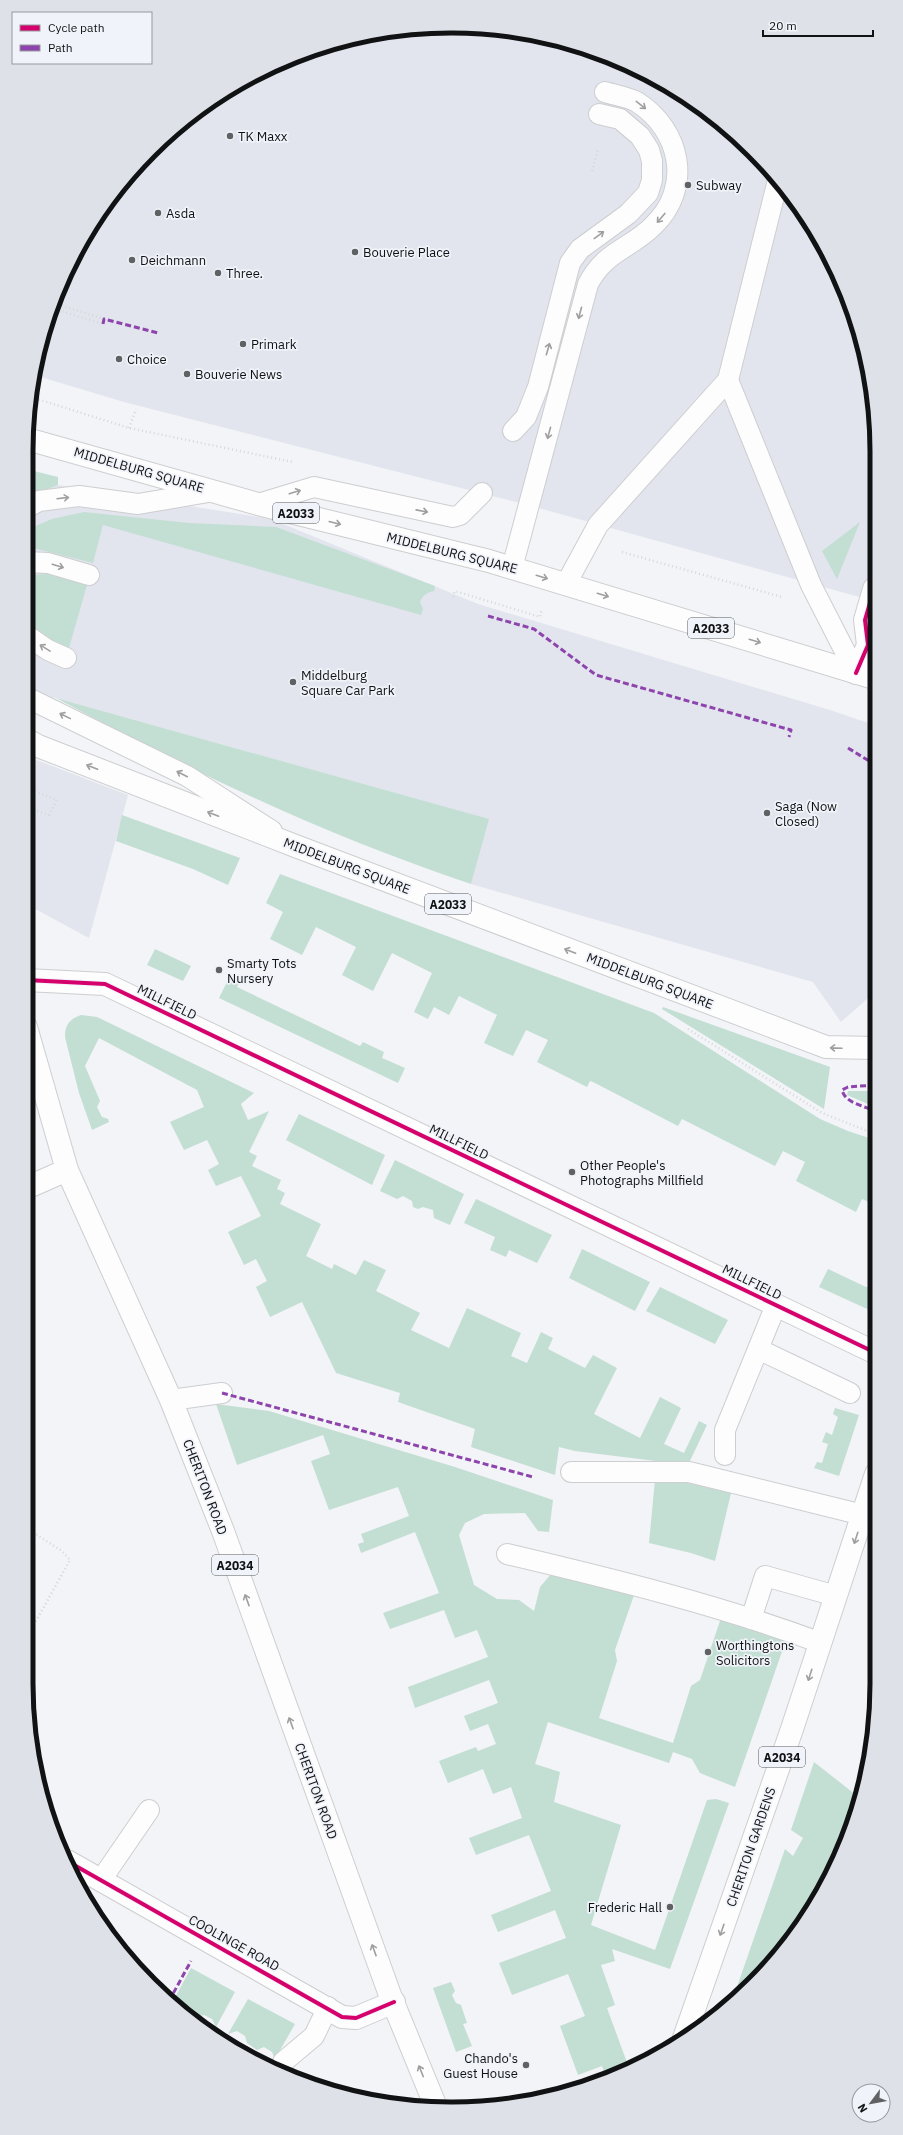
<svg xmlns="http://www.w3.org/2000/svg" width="903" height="2135" viewBox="0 0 903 2135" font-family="'IBM Plex Sans',sans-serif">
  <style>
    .built { fill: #e2e5ee }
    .green { fill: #c3ded3 }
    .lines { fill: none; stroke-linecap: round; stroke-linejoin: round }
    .service-casing { stroke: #cdced0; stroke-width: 22 }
    .minor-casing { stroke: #cdced0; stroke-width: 24 }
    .tertiary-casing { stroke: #cdced0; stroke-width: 24 }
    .primary-casing { stroke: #cdced0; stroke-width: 24 }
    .path { stroke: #d7d7d8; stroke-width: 2.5; stroke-dasharray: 1 3; stroke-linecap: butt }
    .service { stroke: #fdfdfe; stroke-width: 20 }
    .minor { stroke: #fdfdfe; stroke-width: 22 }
    .tertiary { stroke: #fdfdfe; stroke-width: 22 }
    .primary { stroke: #fdfdfe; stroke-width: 22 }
    .quiet { stroke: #8e44ad; stroke-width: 3; stroke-dasharray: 6 3; stroke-linecap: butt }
    .cycleway-casing { stroke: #f0f3f9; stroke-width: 6 }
    .cycleway { stroke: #d6006c; stroke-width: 4 }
    .oneway { stroke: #9f9fa0 }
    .poi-dot { fill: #606163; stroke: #f0f3f9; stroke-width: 1.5 }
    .labels { text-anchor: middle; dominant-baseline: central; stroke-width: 3.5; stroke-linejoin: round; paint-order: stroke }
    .shield { fill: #f0f3f9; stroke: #545659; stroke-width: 1 }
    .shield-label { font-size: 12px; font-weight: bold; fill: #111214 }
    .poi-label { font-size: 13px; fill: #111214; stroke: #f0f3f9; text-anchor: start }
    .street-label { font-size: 13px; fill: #111214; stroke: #f0f3f9 }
    .rim { fill: none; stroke: #111214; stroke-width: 5 }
  </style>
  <rect width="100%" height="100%" fill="#f2f4f7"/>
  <!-- built -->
  <path class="built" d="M 424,27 L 507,30 L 588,49 L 688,98 L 772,171 L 833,264 L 854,315 L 873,396 L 874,601 L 535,507 L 124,402 L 34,375 L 49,315 L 83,239 L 132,171 L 193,114 L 264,70 L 342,40 Z
    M 58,485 L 271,519 L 478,604 L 830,710 L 874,725 L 875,992 L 841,1022 L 813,982 L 471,884 L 488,819 L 56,698 L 26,694 L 26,498 Z
    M 26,756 L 128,795 L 89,938 L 26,904 Z"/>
  <!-- green -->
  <path class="green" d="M 26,469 L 58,477 L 58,485 L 26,498 Z
    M 84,512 L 189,523 L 276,527 L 435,586 L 434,591 C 426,593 423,595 420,602 L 423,609 L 421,615 L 103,525 L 93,563 L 33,548 L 26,549 L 26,530 L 52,519 Z
    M 860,522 L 837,579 L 822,551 Z
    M 48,574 L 87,585 L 69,648 L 39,636 L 26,624 L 26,575 Z
    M 56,698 L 489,819 L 471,884 C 372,851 276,810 183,764 C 140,743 98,720 56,698 Z
    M 122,815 L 240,858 L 228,885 L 193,869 L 116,841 Z
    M 280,874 L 654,1013 L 820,1119 L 848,1131 L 875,1140 L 875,1158 L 870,1170 L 876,1173 L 876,1187 L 869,1202 L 862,1199 L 856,1212 L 796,1181 L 805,1162 L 783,1151 L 775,1166 L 682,1119 L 678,1126 L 593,1082 L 590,1081 L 587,1087 L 537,1062 L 548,1040 L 526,1030 L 513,1056 L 484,1043 L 497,1015 L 459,996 L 449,1015 L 434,1007 L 428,1019 L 414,1012 L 432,973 L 392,953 L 373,991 L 342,975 L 356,947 L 316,927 L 302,955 L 270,939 L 283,912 L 266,903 Z
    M 155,949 L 191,966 L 183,981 L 147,965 Z
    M 230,976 L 240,981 L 237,987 L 360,1046 L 363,1042 L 384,1052 L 382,1058 L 405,1068 L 398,1083 L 219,998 Z
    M 663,1007 L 830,1067 L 824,1109 L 662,1009 Z
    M 81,1015 L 97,1017 L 254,1093 L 241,1104 L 248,1120 L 269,1111 L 249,1152 L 257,1156 L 252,1166 L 281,1180 L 277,1189 L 285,1193 L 280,1204 L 321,1224 L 306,1256 L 332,1269 L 334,1264 L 356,1275 L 364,1260 L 386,1270 L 376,1291 L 420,1313 L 411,1330 L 449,1348 L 467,1308 L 521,1333 L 511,1356 L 527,1363 L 541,1332 L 553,1338 L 548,1349 L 585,1368 L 593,1355 L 617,1368 L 594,1414 L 640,1438 L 660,1397 L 681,1408 L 664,1444 L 684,1453 L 699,1421 L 707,1425 L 688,1465 L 575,1451 L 559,1447 L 555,1475 L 471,1447 L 475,1429 L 398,1402 L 400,1393 L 336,1373 L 302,1302 L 270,1317 L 256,1287 L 267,1281 L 256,1259 L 244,1265 L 228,1232 L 261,1216 L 241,1176 L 216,1186 L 208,1170 L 219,1164 L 207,1140 L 184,1150 L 170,1122 L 204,1107 L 197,1090 L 99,1038 L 85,1066 L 100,1101 L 97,1107 L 102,1117 L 108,1119 L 109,1122 L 92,1130 L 79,1093 L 65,1037 C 65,1024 70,1019 81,1015 Z
    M 848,1091 L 875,1091 L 875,1107 L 847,1095 Z
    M 299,1114 L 385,1155 L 372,1185 L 286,1140 Z
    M 395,1160 L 464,1194 L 450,1225 L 434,1218 L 433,1210 L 423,1207 L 418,1209 L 413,1207 L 412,1201 L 403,1196 L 397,1199 L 380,1191 Z
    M 476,1199 L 552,1235 L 537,1263 L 509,1250 L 506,1257 L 490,1250 L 495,1237 L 464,1223 Z
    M 582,1249 L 650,1282 L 635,1311 L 569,1278 Z
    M 828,1269 L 866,1287 L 875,1285 L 876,1283 L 876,1313 L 819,1287 Z
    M 660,1287 L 728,1320 L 715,1344 L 646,1311 Z
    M 216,1404 L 269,1411 L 455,1467 L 553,1500 L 549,1532 L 538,1531 L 525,1513 L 484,1514 L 465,1523 L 459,1535 L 474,1585 L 497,1599 L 519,1600 L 534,1611 L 540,1587 L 552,1573 L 634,1595 L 615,1650 L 617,1661 L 599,1718 L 673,1743 L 691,1686 L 700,1680 L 721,1618 L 786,1640 L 735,1787 L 700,1773 L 692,1759 L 673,1752 L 669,1763 L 548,1722 L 535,1764 L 560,1772 L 554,1802 L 621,1825 L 591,1925 L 655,1950 L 707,1800 L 716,1799 L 729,1803 L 670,1969 L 612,1949 L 615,1961 L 601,1965 L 615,2005 L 607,2008 L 629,2068 L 606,2078 L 602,2066 L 578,2075 L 560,2026 L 585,2016 L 568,1974 L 512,1995 L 499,1963 L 566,1938 L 555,1910 L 498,1932 L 491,1915 L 551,1891 L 529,1835 L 476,1855 L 469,1838 L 522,1818 L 511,1787 L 493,1794 L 483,1769 L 448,1783 L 439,1761 L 476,1747 L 478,1751 L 496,1744 L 488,1724 L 470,1731 L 464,1716 L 498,1703 L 489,1680 L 415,1708 L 408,1687 L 488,1657 L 477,1630 L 455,1638 L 444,1610 L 390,1629 L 383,1613 L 439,1593 L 415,1532 L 361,1553 L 358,1544 L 364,1542 L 361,1534 L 409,1516 L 398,1487 L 329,1510 L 311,1461 L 330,1454 L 323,1435 L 237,1465 Z
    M 835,1408 L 859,1415 L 839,1476 L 814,1468 L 817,1462 L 822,1463 L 828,1444 L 822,1442 L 826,1432 L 832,1435 L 838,1417 L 833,1414 Z
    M 671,1479 L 731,1493 L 715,1561 L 691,1553 L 649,1543 L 655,1480 Z
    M 814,1762 L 856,1795 L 863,1788 L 854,1820 L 820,1896 L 789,1943 L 731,2004 L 785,1849 L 793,1856 L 803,1838 L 791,1830 Z
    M 191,1968 L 235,1992 L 216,2027 L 212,2019 L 204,2015 L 196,2017 L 191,2014 L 190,2007 L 182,2002 L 176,2005 L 172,2003 Z
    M 451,1982 L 455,1991 L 452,1995 L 456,2003 L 461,2005 L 467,2023 L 463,2024 L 472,2046 L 456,2052 L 433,1988 Z
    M 248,1999 L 295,2024 L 275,2059 L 272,2052 L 264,2047 L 257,2050 L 247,2043 L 245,2036 L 237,2031 L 228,2034 Z"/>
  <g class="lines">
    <defs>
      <path id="service" d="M 778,180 L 728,380 L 811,585 L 856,673
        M 513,431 L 526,417 L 538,387 L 570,263 L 580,249 L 628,214 L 648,193 L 652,180 L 652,161 L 649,150 L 640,136 L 620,119 L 599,114
        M 258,504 L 314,487 L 453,517 L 460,515 L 482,493
        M 26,508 L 39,501 L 79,496 L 138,504 L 214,491
        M 26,562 L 48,563 L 89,575
        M 512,568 L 588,284 C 605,251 630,249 653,226 C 693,188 681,130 637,102 C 628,97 614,95 605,92
        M 566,584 L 598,525 L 728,380
        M 26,635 L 48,650 L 66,658
        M 26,697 L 187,776 L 272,831
        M 758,1349 L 850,1393
        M 171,1400 L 222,1393
        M 725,1455 L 725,1430 L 776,1305
        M 571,1472 L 689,1472 L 863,1515
        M 507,1554 C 613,1579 719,1605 821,1643
        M 751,1619 L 765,1576 L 836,1596
        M 101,1880 L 149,1810
        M 283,2062 L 314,2036 L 328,2007"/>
      <path id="minor" d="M 26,980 L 105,984 L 876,1353
        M 26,1188 L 67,1170
        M 67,1861 L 342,2017 L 356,2018 L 394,2002"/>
      <path id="tertiary" d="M 856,673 L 868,645 L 865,620 L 874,589"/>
      <path id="primary" d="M 27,439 L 258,504 L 489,561 L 874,678
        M 26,739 L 38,746 L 298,847 L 826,1047 L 875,1048
        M 26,1027 L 67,1170 L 171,1400 L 223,1531 L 390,1995 L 436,2107
        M 684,2038 L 792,1729 L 876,1474"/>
    </defs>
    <!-- service casing -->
    <use href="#service" class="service-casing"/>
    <!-- minor casing -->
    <use href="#minor" class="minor-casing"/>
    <!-- tertiary casing -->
    <use href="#tertiary" class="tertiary-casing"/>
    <!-- primary casing -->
    <use href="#primary" class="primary-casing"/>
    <!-- path -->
    <path class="path" d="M 592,171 L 598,149
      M 706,184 L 736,193
      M 54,303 L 104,319
      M 51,308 L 103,324
      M 31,397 L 129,428 L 293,462
      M 129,428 L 136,409
      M 622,552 L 782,597
      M 453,597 L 455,591 L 540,617 L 542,609
      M 26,807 L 49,815 L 57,800 L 26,788
      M 688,1029 L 822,1113 L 875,1134
      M 26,1639 L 70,1560 L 62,1551 L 31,1531 L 26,1535"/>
    <!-- service -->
    <use href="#service" class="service"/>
    <!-- minor -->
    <use href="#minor" class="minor"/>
    <!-- tertiary -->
    <use href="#tertiary" class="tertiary"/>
    <!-- primary -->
    <use href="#primary" class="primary"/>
    <!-- quiet -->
    <path class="quiet" d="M 103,324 L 104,319 L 158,333
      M 488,616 L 534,629 L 596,675 L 791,730 L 789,737
      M 848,748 L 874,764
      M 875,1085 L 848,1087 L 842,1090 C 845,1103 864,1106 875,1111
      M 222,1393 L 533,1477
      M 169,2001 L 191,1961"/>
    <defs>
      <path id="cycleway" d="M 856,673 L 868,645 L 865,620 L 874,589
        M 26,980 L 105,984 L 876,1353
        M 67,1861 L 342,2017 L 356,2018 L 394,2002"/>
    </defs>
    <!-- cycleway casing -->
    <use href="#cycleway" class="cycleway-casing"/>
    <!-- cycleway -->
    <use href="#cycleway" class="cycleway"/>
  </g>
  <!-- one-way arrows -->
  <defs><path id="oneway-shaft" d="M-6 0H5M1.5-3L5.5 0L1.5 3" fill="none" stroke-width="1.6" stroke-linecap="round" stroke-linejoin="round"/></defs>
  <g class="oneway">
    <use href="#oneway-shaft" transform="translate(641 105) rotate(38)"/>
    <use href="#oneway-shaft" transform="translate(661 218) rotate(130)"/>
    <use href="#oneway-shaft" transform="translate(599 235) rotate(-36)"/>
    <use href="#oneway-shaft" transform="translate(580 313) rotate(105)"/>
    <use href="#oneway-shaft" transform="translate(548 349) rotate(-74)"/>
    <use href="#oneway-shaft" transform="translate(549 433) rotate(105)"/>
    <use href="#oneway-shaft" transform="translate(295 492) rotate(-17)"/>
    <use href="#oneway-shaft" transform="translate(63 498) rotate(-7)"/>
    <use href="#oneway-shaft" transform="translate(422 511) rotate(11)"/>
    <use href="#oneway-shaft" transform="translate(335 523) rotate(14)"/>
    <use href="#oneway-shaft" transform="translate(58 566) rotate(17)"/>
    <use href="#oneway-shaft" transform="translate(542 577) rotate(17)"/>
    <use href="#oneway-shaft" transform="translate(603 595) rotate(17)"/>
    <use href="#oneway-shaft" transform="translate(755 641) rotate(17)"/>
    <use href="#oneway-shaft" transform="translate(45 648) rotate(-149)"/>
    <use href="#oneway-shaft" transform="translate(65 716) rotate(-154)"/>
    <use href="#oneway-shaft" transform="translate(92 767) rotate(-159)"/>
    <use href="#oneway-shaft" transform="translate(182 774) rotate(-153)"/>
    <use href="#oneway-shaft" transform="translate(213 814) rotate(-159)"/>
    <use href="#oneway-shaft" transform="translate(570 951) rotate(-159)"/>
    <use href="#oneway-shaft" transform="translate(836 1048) rotate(-178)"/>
    <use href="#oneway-shaft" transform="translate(856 1538) rotate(108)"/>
    <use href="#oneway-shaft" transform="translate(247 1600) rotate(-110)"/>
    <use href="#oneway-shaft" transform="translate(810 1675) rotate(108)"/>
    <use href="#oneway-shaft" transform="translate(291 1723) rotate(-110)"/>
    <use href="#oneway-shaft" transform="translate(722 1930) rotate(109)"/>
    <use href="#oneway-shaft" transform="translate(374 1950) rotate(-110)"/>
    <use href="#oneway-shaft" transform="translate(421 2071) rotate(-112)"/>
  </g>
  <!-- markers -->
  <g class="poi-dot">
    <circle cx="230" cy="136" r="4"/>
    <circle cx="688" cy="185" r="4"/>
    <circle cx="158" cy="213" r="4"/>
    <circle cx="355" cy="252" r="4"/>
    <circle cx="132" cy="260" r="4"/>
    <circle cx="218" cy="273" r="4"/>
    <circle cx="243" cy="344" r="4"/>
    <circle cx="119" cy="359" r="4"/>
    <circle cx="187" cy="374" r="4"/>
    <circle cx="293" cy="682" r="4"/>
    <circle cx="767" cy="813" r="4"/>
    <circle cx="219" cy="970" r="4"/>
    <circle cx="572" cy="1172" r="4"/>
    <circle cx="708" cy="1652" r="4"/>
    <circle cx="670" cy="1907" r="4"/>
    <circle cx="526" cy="2065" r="4"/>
  </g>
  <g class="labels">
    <!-- shield labels -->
    <g class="shield">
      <rect x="273" y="503" width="46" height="20" rx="3"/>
      <rect x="688" y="618" width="46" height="20" rx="3"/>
      <rect x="425" y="894" width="46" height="20" rx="3"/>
      <rect x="212" y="1555" width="46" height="20" rx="3"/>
      <rect x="759" y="1747" width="46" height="20" rx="3"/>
    </g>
    <g class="shield-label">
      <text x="296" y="513">A2033</text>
      <text x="711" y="628">A2033</text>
      <text x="448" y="904">A2033</text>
      <text x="235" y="1565">A2034</text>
      <text x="782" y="1757">A2034</text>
    </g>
    <!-- poi labels -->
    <g class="poi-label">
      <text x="238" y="136">TK Maxx</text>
      <text x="696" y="185">Subway</text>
      <text x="166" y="213">Asda</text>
      <text x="363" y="252">Bouverie Place</text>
      <text x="140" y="260">Deichmann</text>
      <text x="226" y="273">Three.</text>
      <text x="251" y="344">Primark</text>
      <text x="127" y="359">Choice</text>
      <text x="195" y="374">Bouverie News</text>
      <text x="301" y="675">Middelburg<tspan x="301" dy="15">Square Car Park</tspan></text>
      <text x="775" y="806">Saga (Now<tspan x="775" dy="15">Closed)</tspan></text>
      <text x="227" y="963">Smarty Tots<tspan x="227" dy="15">Nursery</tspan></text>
      <text x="580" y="1165">Other People's<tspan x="580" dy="15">Photographs Millfield</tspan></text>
      <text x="716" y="1645">Worthingtons<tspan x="716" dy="15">Solicitors</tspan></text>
      <text x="662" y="1907" text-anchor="end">Frederic Hall</text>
      <text x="518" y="2058" text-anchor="end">Chando's<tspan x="518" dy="15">Guest House</tspan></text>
    </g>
    <!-- street labels -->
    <g class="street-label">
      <text transform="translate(139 470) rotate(16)">MIDDELBURG SQUARE</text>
      <text transform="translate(452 553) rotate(14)">MIDDELBURG SQUARE</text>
      <text transform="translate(347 866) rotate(21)">MIDDELBURG SQUARE</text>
      <text transform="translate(650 981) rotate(21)">MIDDELBURG SQUARE</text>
      <text transform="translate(167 1002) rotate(26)">MILLFIELD</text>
      <text transform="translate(459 1142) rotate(26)">MILLFIELD</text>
      <text transform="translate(752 1282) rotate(26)">MILLFIELD</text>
      <text transform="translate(205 1487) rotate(69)">CHERITON ROAD</text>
      <text transform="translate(316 1791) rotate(70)">CHERITON ROAD</text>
      <text transform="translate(751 1847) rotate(-71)">CHERITON GARDENS</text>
      <text transform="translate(234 1943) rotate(29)">COOLINGE ROAD</text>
    </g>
  </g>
  <!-- crop -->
  <path d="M0 0H903V2135H0ZM451 33H452A418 418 0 0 1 870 451V1684A418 418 0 0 1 452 2102H451A418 418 0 0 1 33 1684V451A418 418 0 0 1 451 33Z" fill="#dee1e7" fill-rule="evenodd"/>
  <path class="rim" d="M451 33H452A418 418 0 0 1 870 451V1684A418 418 0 0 1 452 2102H451A418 418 0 0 1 33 1684V451A418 418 0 0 1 451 33Z"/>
  <!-- legend -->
  <rect x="12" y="12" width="140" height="52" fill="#f0f3f9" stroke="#97999d"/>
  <rect x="20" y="25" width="20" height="6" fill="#d6006c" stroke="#97999d"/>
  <text x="48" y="32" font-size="12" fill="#111214">Cycle path</text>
  <rect x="20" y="45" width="20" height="6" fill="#8e44ad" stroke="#97999d"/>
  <text x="48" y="52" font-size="12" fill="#111214">Path</text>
  <!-- north arrow -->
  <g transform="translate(871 2103) rotate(238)"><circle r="19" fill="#f0f3f9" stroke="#97999d"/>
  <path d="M0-3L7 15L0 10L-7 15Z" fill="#606163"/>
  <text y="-6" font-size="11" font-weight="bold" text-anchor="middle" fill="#111214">N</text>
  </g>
  <!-- scale -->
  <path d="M763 30v6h110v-6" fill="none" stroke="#111214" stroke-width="2"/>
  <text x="769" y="30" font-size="12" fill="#111214" stroke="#f0f3f9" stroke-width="3" paint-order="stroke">20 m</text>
</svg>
